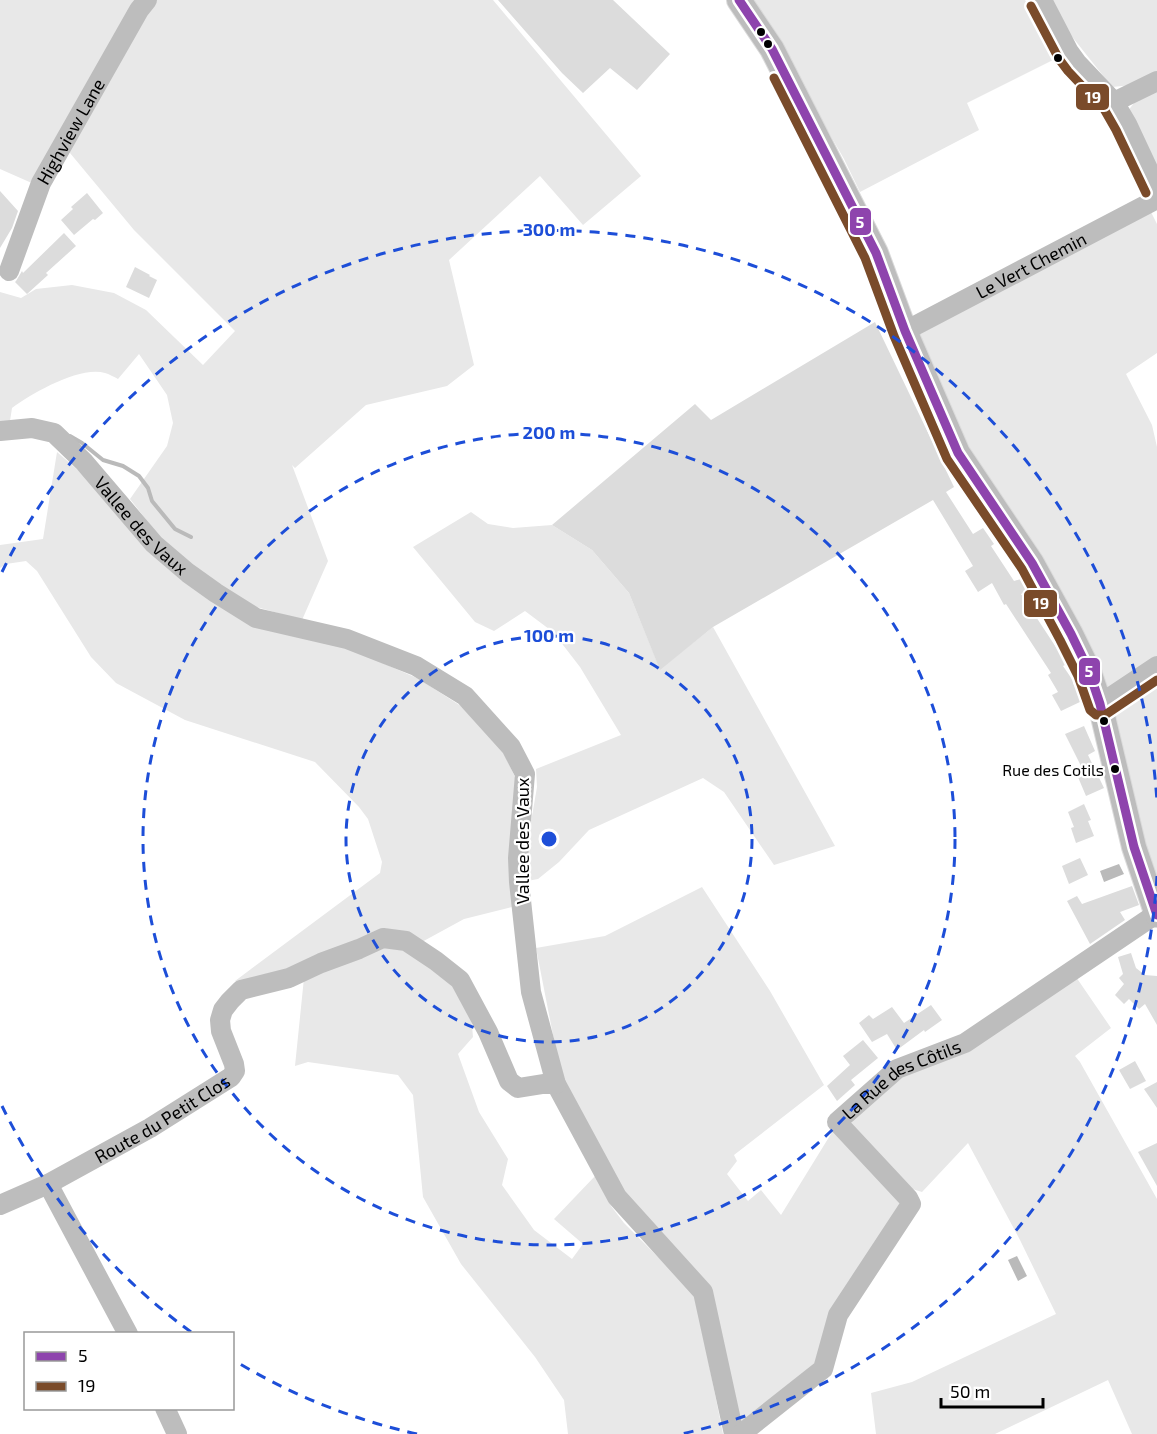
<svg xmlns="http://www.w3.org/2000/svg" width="1157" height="1434" viewBox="0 0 1157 1434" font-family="'Exo 2',sans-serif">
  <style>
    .green { fill: #e8e8e8 }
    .water { fill: #bababa }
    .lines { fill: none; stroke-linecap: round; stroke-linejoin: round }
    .stream { stroke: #bababa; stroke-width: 4 }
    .building { fill: #dcdcdc }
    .major-casing { stroke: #dbdbdb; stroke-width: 26 }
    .minor { stroke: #bdbdbd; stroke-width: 20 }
    .major { stroke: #bdbdbd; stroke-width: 24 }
    .bus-1-casing { stroke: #fff; stroke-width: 14 }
    .bus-2-casing { stroke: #fff; stroke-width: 14 }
    .bus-1 { stroke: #8e44ad; stroke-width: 9 }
    .bus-2 { stroke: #7a4b2a; stroke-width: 9 }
    .ring { fill: none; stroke: #1d4ed8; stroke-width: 3; stroke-dasharray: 10 8 }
    .bus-dot { fill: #000; stroke: #fff; stroke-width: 2 }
    .labels { text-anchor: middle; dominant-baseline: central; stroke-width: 4.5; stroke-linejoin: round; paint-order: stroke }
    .bus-label { font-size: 16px; fill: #000; stroke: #fff; text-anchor: end }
    .street-label { font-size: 18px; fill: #000; stroke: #fff }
    .centre { fill: #1d4ed8; stroke: #fff; stroke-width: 3 }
    .ring-label { font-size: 18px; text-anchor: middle; font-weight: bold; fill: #1d4ed8; stroke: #fff; stroke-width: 4.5; stroke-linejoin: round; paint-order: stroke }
    .line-badge { stroke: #fff; stroke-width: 2 }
    .badge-label { font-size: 16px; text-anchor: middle; font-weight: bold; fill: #fff }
  </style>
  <rect width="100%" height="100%" fill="#fff"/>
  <!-- green -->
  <path class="green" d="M 0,0 L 140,0 L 34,184 L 0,169 Z
    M 152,0 L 493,0 L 641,176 L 583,225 L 540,176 L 449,260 L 474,365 L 447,386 L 366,405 L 295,468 L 292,465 L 328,561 L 302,620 L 253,606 L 194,569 L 159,536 L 130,499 L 167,446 L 173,423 L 167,395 L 139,354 L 118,379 C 114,377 109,374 105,373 C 79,366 33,393 12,408 L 10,421 L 0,422 L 0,292 L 21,298 L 36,289 L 72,285 L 114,293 L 146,310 L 203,365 L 235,331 L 134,230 L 65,147 Z
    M 753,0 L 1025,0 L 1063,55 L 967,103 L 979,130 L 860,192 L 844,159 Z
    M 1043,0 L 1157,0 L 1157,73 L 1132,85 L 1112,87 Z
    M 1157,86 L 1157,173 L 1127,112 L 1141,94 Z
    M 1150,210 L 1157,224 L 1157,353 L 1126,374 L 1152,425 L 1157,447 L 1157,881 L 1134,813 L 1022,534 L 963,437 L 918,335 Z
    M 57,452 L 80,472 L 180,578 L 353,650 L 419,679 L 467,710 L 503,752 L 515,777 L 512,907 L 464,919 L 420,943 L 361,942 L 242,985 L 235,981 L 380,873 L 382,862 L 368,819 L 359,807 L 315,762 L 185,720 L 116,683 L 91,657 L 37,571 L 26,561 L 6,564 L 0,568 L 0,545 L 43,539 Z
    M 471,512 L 488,524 L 513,528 L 552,525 L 592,550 L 629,593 L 660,669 L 713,627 L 835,846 L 774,865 L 724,792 L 703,778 L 589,830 L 559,862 L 538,879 L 527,881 L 525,857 L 537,787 L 536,769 L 621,735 L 580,667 L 553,632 L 525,611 L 494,631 L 475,622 L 413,547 Z
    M 702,887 L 770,991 L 824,1085 L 734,1155 L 737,1161 L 727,1174 L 748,1201 L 761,1190 L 781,1215 L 834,1129 L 904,1206 L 818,1367 L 738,1431 L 710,1290 L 624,1192 L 562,1081 L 536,948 L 605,936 Z
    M 384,943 L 402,945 L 456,984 L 471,1014 L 473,1037 L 458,1054 L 479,1112 L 508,1159 L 502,1185 L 534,1230 L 572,1259 L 583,1244 L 554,1219 L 596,1175 L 611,1206 L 624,1223 L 695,1294 L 723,1434 L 568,1434 L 564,1400 L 535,1357 L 461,1264 L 423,1197 L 413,1095 L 398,1075 L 308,1062 L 295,1066 L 304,978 Z
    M 1074,974 L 1111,1028 L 1075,1056 L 1080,1062 L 1157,1199 L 1157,1434 L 1132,1434 L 1108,1380 L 995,1434 L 876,1434 L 871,1393 L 912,1382 L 1056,1314 L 1020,1240 L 968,1143 L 922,1192 L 909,1188 L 849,1128 L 855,1117 L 910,1068 Z"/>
  <!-- water -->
  <path class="water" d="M 1119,864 L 1124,874 L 1104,882 L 1100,871 Z
    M 1017,1256 L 1027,1276 L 1018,1281 L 1008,1260 Z"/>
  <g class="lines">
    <!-- stream -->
    <path class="stream" d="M 70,436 L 82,443 L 103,460 L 123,466 L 139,476 L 148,488 L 152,501 L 175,529 L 191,537"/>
  </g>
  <!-- building -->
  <path class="building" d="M 498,0 L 613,0 L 670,54 L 637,90 L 610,68 L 583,93 L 562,73 Z
    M 0,191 L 18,211 L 12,228 L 0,248 Z
    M 87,193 L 103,213 L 95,220 L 93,219 L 74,235 L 61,220 L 73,209 L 71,207 Z
    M 64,233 L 76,246 L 46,273 L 48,275 L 27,294 L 15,282 L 16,281 L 22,271 L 23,273 Z
    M 135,267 L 150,275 L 149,276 L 157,280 L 149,298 L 126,287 Z
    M 875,322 L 954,487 L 946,492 L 973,534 L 983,528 L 994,544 L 991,546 L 1014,581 L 1024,578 L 1026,581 L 1030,589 L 1021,594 L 1067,664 L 1063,666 L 1074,682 L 1073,683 L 1082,701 L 1061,711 L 1052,695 L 1058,692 L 1048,675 L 1051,673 L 1006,604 L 1004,605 L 992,583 L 978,592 L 965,571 L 973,566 L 933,500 L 713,627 L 660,670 L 629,593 L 592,550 L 552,525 L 695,404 L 711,420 Z
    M 1084,726 L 1095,751 L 1088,755 L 1104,788 L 1086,796 L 1075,770 L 1082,768 L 1065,734 Z
    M 1084,804 L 1091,820 L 1088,821 L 1094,836 L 1076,843 L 1071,828 L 1074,827 L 1068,812 Z
    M 1080,858 L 1088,875 L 1069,884 L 1062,866 Z
    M 1132,886 L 1139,905 L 1120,912 L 1125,920 L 1090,944 L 1067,901 L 1077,896 L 1082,904 Z
    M 1131,953 L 1136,968 L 1145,975 L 1157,976 L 1157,1025 L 1145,1004 L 1139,1009 L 1129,999 L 1124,1004 L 1115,995 L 1124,984 L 1119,978 L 1123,974 L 1118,957 Z
    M 931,1005 L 942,1020 L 925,1032 L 924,1030 L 897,1050 L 887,1034 L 872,1042 L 859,1023 L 869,1015 L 873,1019 L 892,1007 L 904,1023 Z
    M 863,1040 L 878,1058 L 851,1080 L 855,1085 L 837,1101 L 827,1086 L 850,1065 L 843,1056 Z
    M 1135,1061 L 1146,1081 L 1130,1089 L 1119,1070 Z
    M 1157,1082 L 1157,1108 L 1144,1089 Z
    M 1157,1143 L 1157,1186 L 1138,1152 Z"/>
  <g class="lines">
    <defs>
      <path id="major" d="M 739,0 L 772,49 L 876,253 L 905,331 L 958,453 L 1032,563 L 1071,634 L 1089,671 L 1100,704 L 1134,847 L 1157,915"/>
    </defs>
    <!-- major casing -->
    <use href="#major" class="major-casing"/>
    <!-- minor -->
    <g class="minor">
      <path d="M 1042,0 L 1069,52 L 1077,63 L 1114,102 L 1127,124 L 1157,188"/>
      <path d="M 1114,102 L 1157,81"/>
      <path id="s1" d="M 9,271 L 41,183 L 139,10 L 147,0"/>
      <path id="s2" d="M 905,331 L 1157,199"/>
      <path id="s3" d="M 0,431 L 32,428 L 54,433 L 84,462 L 154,544 L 188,573 L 216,593 L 256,618 L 347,639 L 416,666 L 465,696 L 511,747 L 525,774 L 518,858 L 519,882 L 531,992 L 556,1084 L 617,1197 L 703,1292 L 734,1434"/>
      <path d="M 1100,704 L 1157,666"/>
      <path d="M 48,1184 L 128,1334"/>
      <path id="s4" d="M 0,1205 L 48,1184 L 150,1128 L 231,1077 L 235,1071 L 234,1064 L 221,1031 L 220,1020 L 223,1010 L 230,1001 L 241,990 L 289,978 L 321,963 L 359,949 L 383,938 L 406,941 L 436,961 L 460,980 L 488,1032 L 509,1081 L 518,1088 L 543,1084 L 556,1084"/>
      <path d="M 165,1408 L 177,1434"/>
      <path id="s5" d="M 741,1434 L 823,1369 L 838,1315 L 911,1204 L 908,1198 L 837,1122 L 897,1069 L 965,1043 L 1156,914"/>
    </g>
    <!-- major -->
    <use href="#major" class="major"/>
    <defs>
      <path id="bus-1" d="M 739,0 L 772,49 L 876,253 L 905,331 L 958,453 L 1032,563 L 1071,634 L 1089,671 L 1100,704 L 1134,847 L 1157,915"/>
      <path id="bus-2" d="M 1031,6 L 1059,59 L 1068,71 L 1104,109 L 1116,130 L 1146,193
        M 774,78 L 865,258 L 894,336 L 947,459 L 1022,569 L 1060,640 L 1078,676 L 1090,710 L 1096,715 L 1105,715 L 1157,680"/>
    </defs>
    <!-- bus-1 casing -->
    <use href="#bus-1" class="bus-1-casing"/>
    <!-- bus-2 casing -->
    <use href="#bus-2" class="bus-2-casing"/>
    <!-- bus-1 -->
    <use href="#bus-1" class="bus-1"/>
    <!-- bus-2 -->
    <use href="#bus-2" class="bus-2"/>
  </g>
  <!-- distance rings -->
  <g class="ring">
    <circle cx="549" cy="839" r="203"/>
    <circle cx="549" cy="839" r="406"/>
    <path d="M1157 876A609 609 0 0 1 681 1434M417 1434A609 609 0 0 1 235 1361M191 1332A609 609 0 0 1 2 1106M2 572A609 609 0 0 1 1157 802"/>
  </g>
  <!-- markers -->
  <g class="bus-dot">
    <circle cx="761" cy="32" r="5"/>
    <circle cx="768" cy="44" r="5"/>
    <circle cx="1058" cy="58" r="5"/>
    <circle cx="1104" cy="721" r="5"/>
    <circle cx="1115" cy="769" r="5"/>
  </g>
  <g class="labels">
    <!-- bus labels -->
    <g class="bus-label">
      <text x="1104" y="769">Rue des Cotils</text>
    </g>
    <!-- street labels -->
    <g class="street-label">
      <text stroke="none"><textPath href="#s1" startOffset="153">Highview Lane</textPath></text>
      <text stroke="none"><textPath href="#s2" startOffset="142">Le Vert Chemin</textPath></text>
      <text stroke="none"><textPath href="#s3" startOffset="182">Vallee des Vaux</textPath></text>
      <text transform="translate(522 841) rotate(-90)">Vallee des Vaux</text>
      <text stroke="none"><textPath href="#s5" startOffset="483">La Rue des Côtils</textPath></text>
      <text stroke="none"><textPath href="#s4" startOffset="184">Route du Petit Clos</textPath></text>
    </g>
  </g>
  <circle cx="549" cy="839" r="9" class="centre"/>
  <g class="ring-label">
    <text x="549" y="236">300 m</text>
    <text x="549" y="439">200 m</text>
    <text x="549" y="642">100 m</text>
  </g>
  <g class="line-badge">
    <rect x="1075" y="83" width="35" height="28" rx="6" fill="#7a4b2a"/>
    <rect x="849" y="207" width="23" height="29" rx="6" fill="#8e44ad"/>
    <rect x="1023" y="589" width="35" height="29" rx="6" fill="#7a4b2a"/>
    <rect x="1078" y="657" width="23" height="29" rx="6" fill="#8e44ad"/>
  </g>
  <g class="badge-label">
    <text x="1093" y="103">19</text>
    <text x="860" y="228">5</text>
    <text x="1041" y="609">19</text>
    <text x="1089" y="677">5</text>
  </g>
  <!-- legend -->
  <rect x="24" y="1332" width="210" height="78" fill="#ffffff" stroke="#999999" stroke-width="1.5"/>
  <rect x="36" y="1352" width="30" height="9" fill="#8e44ad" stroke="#999999" stroke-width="1.5"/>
  <text x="78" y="1362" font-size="18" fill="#000000">5</text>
  <rect x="36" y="1382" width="30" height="9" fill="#7a4b2a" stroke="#999999" stroke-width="1.5"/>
  <text x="78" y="1392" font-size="18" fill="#000000">19</text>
  <!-- scale -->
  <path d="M941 1398v9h102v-9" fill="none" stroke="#000000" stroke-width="3"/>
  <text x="950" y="1398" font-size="18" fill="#000000" stroke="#ffffff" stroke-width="4.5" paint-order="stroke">50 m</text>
</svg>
